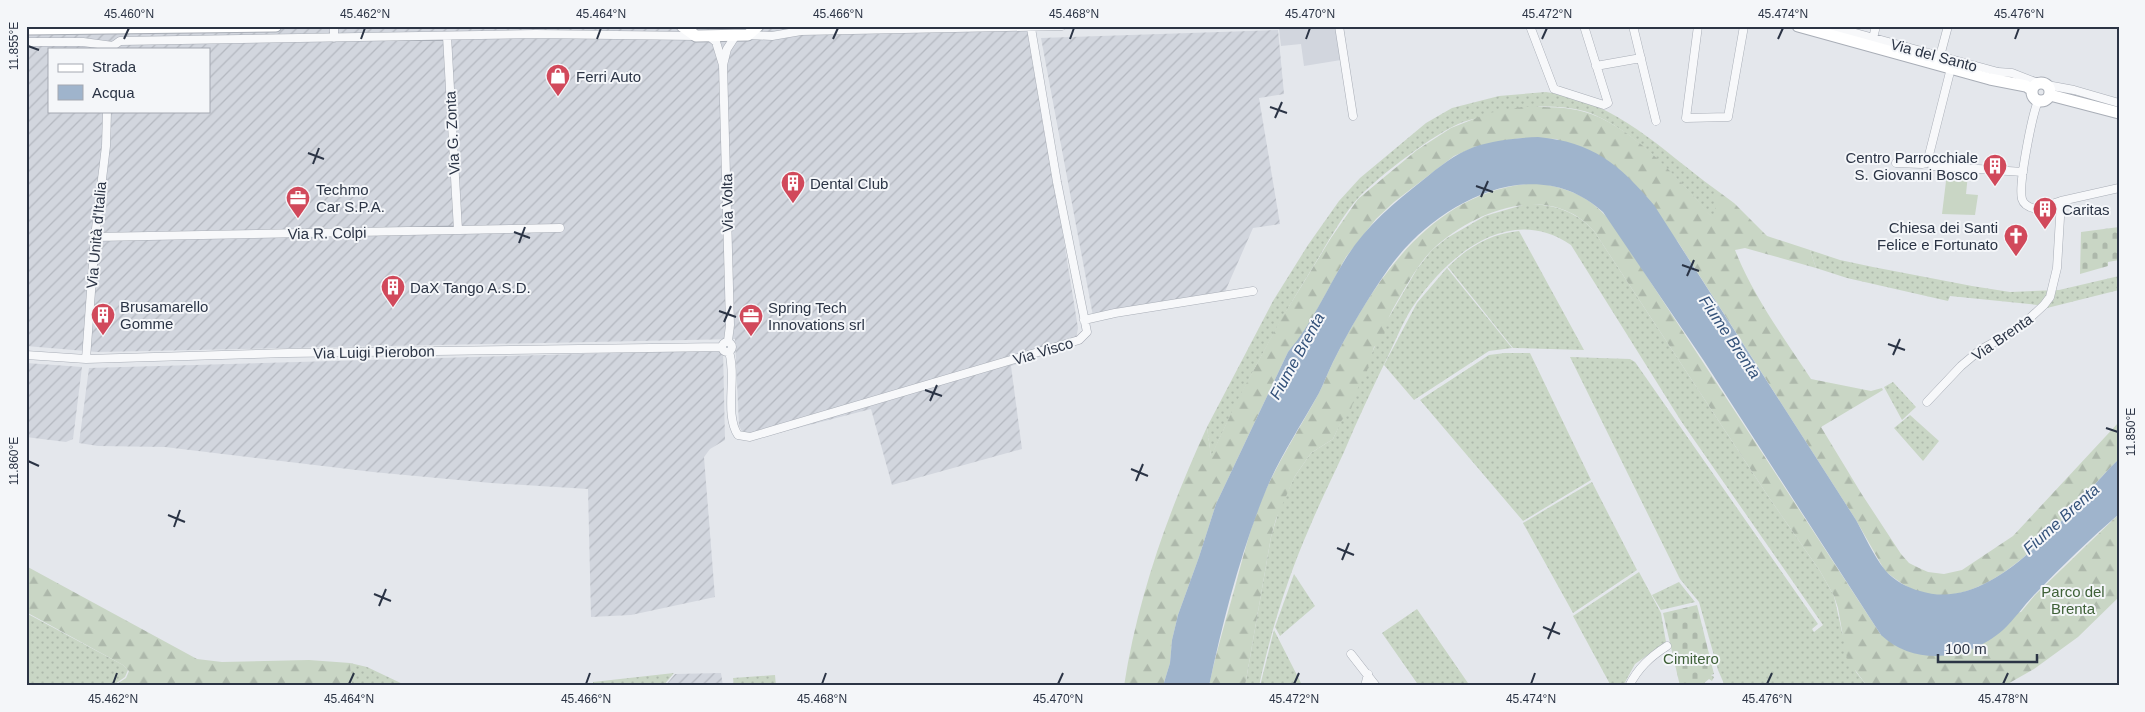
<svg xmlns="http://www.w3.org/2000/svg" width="2145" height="712" viewBox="0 0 2145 712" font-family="Arial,sans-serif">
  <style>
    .built { fill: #d2d6de }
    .industrial { fill: url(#industrial-furrows); fill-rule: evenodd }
    .grass { fill: url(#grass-dots) }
    .forest { fill: url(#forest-firs) }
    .cemetery { fill: url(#cemetery-stones) }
    .garden { fill: #c9d6c5 }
    .water { fill: #9fb4cc }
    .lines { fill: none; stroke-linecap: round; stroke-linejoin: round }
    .street-casing { stroke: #a9aeb7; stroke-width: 9 }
    .secondary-casing { stroke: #a9aeb7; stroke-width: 13 }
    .street { stroke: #f7f8fa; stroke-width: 8 }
    .secondary { stroke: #fff; stroke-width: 11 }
    .ticks { fill: none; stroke: #2b3445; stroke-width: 2 }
    .labels { text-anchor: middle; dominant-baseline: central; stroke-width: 4; stroke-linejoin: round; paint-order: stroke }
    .street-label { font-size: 15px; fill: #2b3445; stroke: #f4f6f9 }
    .poi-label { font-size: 15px; fill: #2b3445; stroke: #f4f6f9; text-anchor: start }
    .park-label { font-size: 15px; fill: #3f6138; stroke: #f4f6f9 }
    .water-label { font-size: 16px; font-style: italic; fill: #34527a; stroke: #f4f6f9 }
    .neatline { fill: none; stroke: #2b3445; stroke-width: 2 }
    .ticks-label { font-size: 12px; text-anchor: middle; fill: #2b3445 }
  </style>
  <defs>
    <pattern id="industrial-furrows" width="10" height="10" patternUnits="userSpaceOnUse" patternTransform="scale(1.25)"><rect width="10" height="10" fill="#d2d6de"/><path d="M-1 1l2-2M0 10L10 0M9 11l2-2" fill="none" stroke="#b4b8c0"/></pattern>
    <pattern id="grass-dots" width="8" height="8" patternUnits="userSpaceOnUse" patternTransform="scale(1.25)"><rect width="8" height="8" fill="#c9d6c5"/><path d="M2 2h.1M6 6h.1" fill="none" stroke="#adb8ab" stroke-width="1.8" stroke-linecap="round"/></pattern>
    <pattern id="forest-firs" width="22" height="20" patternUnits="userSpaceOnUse" patternTransform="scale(1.25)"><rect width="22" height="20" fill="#c9d6c5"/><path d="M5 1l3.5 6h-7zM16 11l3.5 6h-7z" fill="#adb8ab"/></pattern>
    <pattern id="cemetery-stones" width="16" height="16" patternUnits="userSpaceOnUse" patternTransform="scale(1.25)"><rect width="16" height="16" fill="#c9d6c5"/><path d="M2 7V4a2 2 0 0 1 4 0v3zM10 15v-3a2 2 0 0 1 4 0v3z" fill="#adb8ab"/></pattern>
  </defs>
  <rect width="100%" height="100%" fill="#e4e7ec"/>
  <!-- built -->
  <path class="built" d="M 1336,26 L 1341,60 L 1304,66 L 1301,44 L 1281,46 L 1279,29 Z"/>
  <!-- industrial -->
  <path class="industrial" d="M 26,26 L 1031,26 L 1031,37 L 1078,328 L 1077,334 L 1073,346 L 1011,366 L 1022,449 L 892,485 L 871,409 L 747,441 L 739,426 L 735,339 L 97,352 L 26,346 ZM 49,49 L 209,49 L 209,111 L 49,111 Z
    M 1278,30 L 1284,94 L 1259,98 L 1280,224 L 1253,228 L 1224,294 L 1093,316 L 1041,38 Z
    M 723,350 L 725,440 L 710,449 L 704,457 L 715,597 L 631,615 L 591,617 L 588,489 L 491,483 L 373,472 L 165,447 L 98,446 L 79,443 L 89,368 Z
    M 26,363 L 82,367 L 73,439 L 66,442 L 26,437 Z
    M 721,673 L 723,686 L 665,686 L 675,674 Z"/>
  <!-- grass -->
  <path class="grass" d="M 1546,92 C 1618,102 1660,149 1715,189 L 1715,221 C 1683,184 1642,137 1597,116 C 1569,103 1529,105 1500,113 C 1488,116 1475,118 1463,122 C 1436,132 1379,176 1359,197 C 1341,217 1327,244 1313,267 C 1275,328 1241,391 1211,457 L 1207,427 L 1273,301 L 1308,245 L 1339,201 L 1360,178 L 1426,123 L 1452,108 L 1499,96 Z
    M 1526,204 C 1553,204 1576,211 1594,231 L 1768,496 L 1820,571 L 1834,596 L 1842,632 L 1856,672 L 1867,686 L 1725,686 L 1718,670 L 1699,602 L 1680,579 L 1570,357 L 1630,359 L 1635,362 L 1818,624 L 1812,629 L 1814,632 L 1823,625 L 1681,421 L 1571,245 C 1511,204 1451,252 1416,302 C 1405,317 1398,335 1390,352 C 1374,385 1358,418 1344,452 C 1333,476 1321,500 1311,524 C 1288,576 1271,630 1259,686 L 1245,686 L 1271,537 L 1279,510 L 1295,476 L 1311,453 L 1333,439 L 1385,324 L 1417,269 L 1432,250 L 1447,238 L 1485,216 Z
    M 1519,231 L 1584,350 L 1513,348 L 1448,267 C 1468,247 1490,234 1519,231 Z
    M 1810,250 L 1840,260 L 1873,267 L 1972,286 L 2010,292 L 2059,290 L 2119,276 L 2119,290 L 2047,308 L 2038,305 L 1950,296 L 1948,301 L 1847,278 L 1816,268 Z
    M 1447,268 L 1512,348 L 1489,351 L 1414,400 L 1384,365 L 1417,303 Z
    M 1505,353 L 1530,353 L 1591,480 L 1523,521 L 1420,400 L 1489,355 Z
    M 1893,382 L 1916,407 L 1902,420 L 1884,387 Z
    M 1910,415 L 1939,441 L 1923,461 L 1894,428 Z
    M 1592,482 L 1637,570 L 1573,613 L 1523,523 Z
    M 1639,572 L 1661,613 L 1666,642 L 1635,664 L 1623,686 L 1611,686 L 1573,616 Z
    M 1294,574 L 1315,606 L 1280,636 L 1275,627 Z
    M 1679,582 L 1695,602 L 1661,610 L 1652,595 Z
    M 1417,609 L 1470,686 L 1419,686 L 1382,633 Z
    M 26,613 L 123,665 L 128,670 L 125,677 L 112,686 L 26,686 Z
    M 1274,630 L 1302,685 L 1300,686 L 1260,686 Z
    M 350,663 L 367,667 L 407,686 L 352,686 Z
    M 674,673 L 663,686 L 593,686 L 593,682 Z
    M 775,675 L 776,686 L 734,686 L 733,678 Z"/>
  <!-- forest -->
  <path class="forest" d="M 1522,107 C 1544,107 1570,106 1591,114 C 1638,131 1682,183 1715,220 L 1715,189 L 1734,203 L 1767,236 L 1810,250 L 1816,268 L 1745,248 L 1735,250 C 1753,296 1784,338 1811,379 L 1871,391 L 1882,388 L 1883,390 L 1821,427 L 1861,493 L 1901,554 L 1909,563 L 1919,568 L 1928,572 L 1944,574 L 1962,570 L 2013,536 L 2119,422 L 2119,459 C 2071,505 2006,602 1932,595 C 1915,593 1898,582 1885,571 L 1856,520 L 1678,242 L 1672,235 L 1557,139 L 1520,138 L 1475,147 L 1454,156 L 1394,202 L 1376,219 L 1346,257 L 1303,335 L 1288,352 L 1216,504 L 1199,557 L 1178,615 L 1172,640 L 1170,663 L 1163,686 L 1124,686 C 1138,595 1169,510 1207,427 L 1211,456 L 1238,399 L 1280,321 L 1331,238 L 1358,199 L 1417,150 L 1451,128 L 1489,113 Z
    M 1539,183 C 1573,190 1592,197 1614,226 L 1881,635 L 2021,612 L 2035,595 L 2119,514 L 2119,597 L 2078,637 L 2034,669 L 2004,686 L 1867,686 L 1847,659 L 1838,608 L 1834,596 L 1820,571 L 1768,496 L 1594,231 C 1550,181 1475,210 1433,249 C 1420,262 1411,278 1402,293 C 1393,309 1385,320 1384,339 L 1374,347 L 1365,378 L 1361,379 L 1350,412 L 1342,420 L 1333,439 L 1311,453 L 1295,476 L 1276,519 L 1271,537 L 1245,686 L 1209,686 C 1216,652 1226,620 1235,587 C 1243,557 1251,525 1263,496 C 1279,460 1300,428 1319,393 C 1324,383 1328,372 1333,362 C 1375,278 1435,187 1539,183 Z
    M 26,566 L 197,659 L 222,662 L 309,660 L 350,663 L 352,686 L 114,686 L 126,678 L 129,671 L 123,665 L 26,612 Z"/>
  <!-- cemetery -->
  <path class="cemetery" d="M 2119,227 L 2119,260 L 2108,262 L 2108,266 L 2080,274 L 2081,232 Z
    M 1697,605 L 1712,666 L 1714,674 L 1711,675 L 1714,677 L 1712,681 L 1709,679 L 1703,684 L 1680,686 L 1663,613 Z"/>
  <!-- garden -->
  <path class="garden" d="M 1947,173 L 1968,174 L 1966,194 L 1978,195 L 1975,215 L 1942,214 Z"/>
  <!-- water -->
  <path class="water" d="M 1538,137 C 1593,142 1619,164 1654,205 L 1856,520 C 1865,536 1873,555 1885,570 C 1893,580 1908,588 1920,591 C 1997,616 2071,505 2119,459 L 2119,514 C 2090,539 2062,566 2036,593 C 2024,605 2015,619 2003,630 C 1969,660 1915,667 1881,635 L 1704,361 L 1603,212 C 1534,149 1435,204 1389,268 C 1368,298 1349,330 1333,362 C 1328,372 1324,383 1319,393 C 1299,429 1276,462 1262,500 C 1239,559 1222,624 1209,686 L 1163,686 L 1170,663 L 1172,640 L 1178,615 L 1199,557 L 1216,504 L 1288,352 C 1312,324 1326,290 1346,258 C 1366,226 1394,203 1423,180 C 1439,167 1455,154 1474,147 C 1494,140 1517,138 1538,137 Z"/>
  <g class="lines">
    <defs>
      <path id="street" d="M 334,26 L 334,38
        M 1339,26 L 1353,116
        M 1530,26 L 1554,89 L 1604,105 L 1608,103 L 1584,26
        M 1633,26 L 1656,121
        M 1698,26 L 1686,118 L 1728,117 L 1744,26
        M 1830,26 L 1998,72 L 2012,73 L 2038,83
        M 748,35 L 772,36 L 801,31 L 1062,26
        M 447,36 L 458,230
        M 709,36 L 716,42 L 723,65
        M 1873,38 L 1876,26
        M 26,42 L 83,42 L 113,46
        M 113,46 L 120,41 L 535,34 L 696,36
        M 1940,56 L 1948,26
        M 1596,66 L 1641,58
        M 2047,85 L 2074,90 L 2119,103
        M 2038,101 C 2032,116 2018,185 2022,199 C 2024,206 2031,208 2037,209 L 2061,201 L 2119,188
        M 1930,162 L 1929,155 L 1951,68
        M 1930,162 L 1933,166 L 2023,172
        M 1896,163 L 1922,164 L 1930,162
        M 95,237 L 560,228
        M 1084,320 L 1115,313 L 1253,291
        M 728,341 L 730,325 L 723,65 L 727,49 L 736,35
        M722 347a5 5 0 1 1 10 0a5 5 0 1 1-10 0Z
        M 729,352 C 737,377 724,414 738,435 L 750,437 L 1079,340 L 1087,332 L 1057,182 L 1031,28
        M 26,355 L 86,359 L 288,353 L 722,347
        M 86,359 L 95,237 L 106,146 L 107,111
        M 1927,402 L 1961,366 L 1980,350 L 2018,329 L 2044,305 L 2050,297 L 2057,268 L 2061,201
        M 1351,654 L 1376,686
        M 1365,686 L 1368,674
        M 1629,686 C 1638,668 1650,657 1667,646"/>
      <path id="secondary" d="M 682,26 L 696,36 L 748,35 L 758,26
        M 1798,26 L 1990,79 L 2026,86 L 2032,90
        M 26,29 L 276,26
        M2032 92a9 9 0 1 1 18 0a9 9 0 1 1-18 0Z
        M 2050,95 L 2119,113"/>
    </defs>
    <!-- street casing -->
    <use href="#street" class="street-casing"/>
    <!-- secondary casing -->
    <use href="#secondary" class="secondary-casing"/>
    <!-- street -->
    <use href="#street" class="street"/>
    <!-- secondary -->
    <use href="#secondary" class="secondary"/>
  </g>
  <!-- ticks -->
  <path class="ticks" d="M 124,39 L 129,28M 361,39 L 365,28M 597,39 L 601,28M 833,39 L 838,28M 1070,39 L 1074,28M 1306,39 L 1310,28M 1542,39 L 1547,28M 1778,39 L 1783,28M 2015,39 L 2019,28M 28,46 L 39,50M 1270,107 L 1287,113M 1275,118 L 1282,102M 308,153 L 324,159M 313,164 L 319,148M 1476,186 L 1493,192M 1481,197 L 1488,181M 514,232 L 530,238M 519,243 L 525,227M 1682,265 L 1699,271M 1687,276 L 1694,260M 719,311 L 736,317M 724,322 L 731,306M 1888,344 L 1905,350M 1893,355 L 1900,339M 925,390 L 942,396M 930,401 L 937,385M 2106,428 L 2118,432M 28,461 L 39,466M 1131,469 L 1148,476M 1136,481 L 1143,464M 168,515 L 185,522M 174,527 L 180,510M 1337,548 L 1354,555M 1342,560 L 1349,543M 374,594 L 391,601M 379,606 L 386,589M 1543,627 L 1560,634M 1548,639 L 1555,622M 113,684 L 117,673M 349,684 L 354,673M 586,684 L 590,673M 822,684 L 826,673M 1058,684 L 1063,673M 1294,684 L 1299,673M 1531,684 L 1535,673M 1767,684 L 1772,673M 2003,684 L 2008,673"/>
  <!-- icons -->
  <defs>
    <symbol id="shop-pin" viewBox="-11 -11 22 30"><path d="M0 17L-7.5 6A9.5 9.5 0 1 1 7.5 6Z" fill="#d1495b" stroke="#f4f6f9"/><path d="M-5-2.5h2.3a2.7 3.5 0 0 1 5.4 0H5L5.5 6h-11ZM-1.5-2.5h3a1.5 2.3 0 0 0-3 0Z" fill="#fff"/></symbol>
    <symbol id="building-pin" viewBox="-11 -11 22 30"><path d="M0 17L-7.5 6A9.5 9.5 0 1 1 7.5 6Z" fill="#d1495b" stroke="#f4f6f9"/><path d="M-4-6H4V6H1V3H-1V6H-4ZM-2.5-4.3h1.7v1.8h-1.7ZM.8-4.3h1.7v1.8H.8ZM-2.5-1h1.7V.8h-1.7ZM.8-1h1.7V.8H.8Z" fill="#fff"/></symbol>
    <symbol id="office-pin" viewBox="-11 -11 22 30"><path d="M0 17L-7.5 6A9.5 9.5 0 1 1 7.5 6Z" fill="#d1495b" stroke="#f4f6f9"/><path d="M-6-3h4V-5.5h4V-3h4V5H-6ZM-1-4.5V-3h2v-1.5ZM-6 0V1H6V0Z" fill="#fff"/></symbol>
    <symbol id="church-pin" viewBox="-11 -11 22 30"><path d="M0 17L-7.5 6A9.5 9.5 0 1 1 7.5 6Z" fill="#d1495b" stroke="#f4f6f9"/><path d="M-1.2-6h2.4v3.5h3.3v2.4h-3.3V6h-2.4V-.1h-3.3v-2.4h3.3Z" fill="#fff"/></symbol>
  </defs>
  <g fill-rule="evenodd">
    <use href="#shop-pin" x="544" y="62" width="28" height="38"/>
    <use href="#building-pin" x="1981" y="152" width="28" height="38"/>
    <use href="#building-pin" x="779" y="169" width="28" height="38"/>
    <use href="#office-pin" x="284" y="184" width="28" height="38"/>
    <use href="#building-pin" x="2031" y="195" width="28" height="38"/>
    <use href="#church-pin" x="2002" y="222" width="28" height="38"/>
    <use href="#building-pin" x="379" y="273" width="28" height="38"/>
    <use href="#building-pin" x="89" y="301" width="28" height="38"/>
    <use href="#office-pin" x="737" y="302" width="28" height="38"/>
  </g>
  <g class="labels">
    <!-- street labels -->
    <g class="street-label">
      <text transform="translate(1934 55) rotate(15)">Via del Santo</text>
      <text transform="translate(452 133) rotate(-93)">Via G. Zonta</text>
      <text transform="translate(727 203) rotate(-91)">Via Volta</text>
      <text transform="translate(327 233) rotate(-1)">Via R. Colpi</text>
      <text transform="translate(96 235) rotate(-85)">Via Unità d'Italia</text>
      <text transform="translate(2002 337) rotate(-35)">Via Brenta</text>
      <text transform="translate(1043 351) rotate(-17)">Via Visco</text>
      <text transform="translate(374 352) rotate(-1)">Via Luigi Pierobon</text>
    </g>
    <!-- poi labels -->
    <g class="poi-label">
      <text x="576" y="76">Ferri Auto</text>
      <text x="1978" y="157" text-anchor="end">Centro Parrocchiale<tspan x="1978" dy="17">S. Giovanni Bosco</tspan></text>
      <text x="810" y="183">Dental Club</text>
      <text x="316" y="189">Techmo<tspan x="316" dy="17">Car S.P.A.</tspan></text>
      <text x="2062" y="209">Caritas</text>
      <text x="1998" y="227" text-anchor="end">Chiesa dei Santi<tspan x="1998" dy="17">Felice e Fortunato</tspan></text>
      <text x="410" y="287">DaX Tango A.S.D.</text>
      <text x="120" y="306">Brusamarello<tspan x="120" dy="17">Gomme</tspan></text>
      <text x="768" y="307">Spring Tech<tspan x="768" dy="17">Innovations srl</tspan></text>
    </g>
    <!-- park labels -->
    <g class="park-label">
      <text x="2073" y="591">Parco del<tspan x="2073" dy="17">Brenta</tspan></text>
      <text x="1691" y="658">Cimitero</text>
    </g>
    <!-- water labels -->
    <g class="water-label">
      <text transform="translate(1730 337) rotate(56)">Fiume Brenta</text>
      <text transform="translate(1297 356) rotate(-61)">Fiume Brenta</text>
      <text transform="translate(2061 519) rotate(-42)">Fiume Brenta</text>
    </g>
  </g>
  <!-- border -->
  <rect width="2145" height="712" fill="none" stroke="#f4f6f9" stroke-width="55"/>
  <!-- legend -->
  <rect x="48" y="48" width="162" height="65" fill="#f4f6f9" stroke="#a4a8b1"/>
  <rect x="58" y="64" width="25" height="8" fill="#ffffff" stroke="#a4a8b1"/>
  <text x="92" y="72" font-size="15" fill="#2b3445">Strada</text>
  <rect x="58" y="85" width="25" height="15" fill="#9fb4cc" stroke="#a4a8b1"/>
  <text x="92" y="98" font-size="15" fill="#2b3445">Acqua</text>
  <!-- scale -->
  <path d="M1938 654v8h99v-8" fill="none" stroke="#2b3445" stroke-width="2.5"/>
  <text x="1945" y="654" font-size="15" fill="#2b3445" stroke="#f4f6f9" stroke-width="4" paint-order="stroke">100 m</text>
  <rect x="28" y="28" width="2090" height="656" class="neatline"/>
  <g class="ticks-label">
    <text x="129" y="18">45.460°N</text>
    <text x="365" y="18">45.462°N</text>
    <text x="601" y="18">45.464°N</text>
    <text x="838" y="18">45.466°N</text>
    <text x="1074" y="18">45.468°N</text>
    <text x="1310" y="18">45.470°N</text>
    <text x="1547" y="18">45.472°N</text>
    <text x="1783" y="18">45.474°N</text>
    <text x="2019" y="18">45.476°N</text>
    <text transform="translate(14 46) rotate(-90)" y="4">11.855°E</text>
    <text transform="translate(2131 432) rotate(-90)" y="4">11.850°E</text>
    <text transform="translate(14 461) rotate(-90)" y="4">11.860°E</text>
    <text x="113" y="703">45.462°N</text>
    <text x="349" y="703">45.464°N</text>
    <text x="586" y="703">45.466°N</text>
    <text x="822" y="703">45.468°N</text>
    <text x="1058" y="703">45.470°N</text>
    <text x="1294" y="703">45.472°N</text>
    <text x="1531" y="703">45.474°N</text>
    <text x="1767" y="703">45.476°N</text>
    <text x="2003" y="703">45.478°N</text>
  </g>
</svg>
